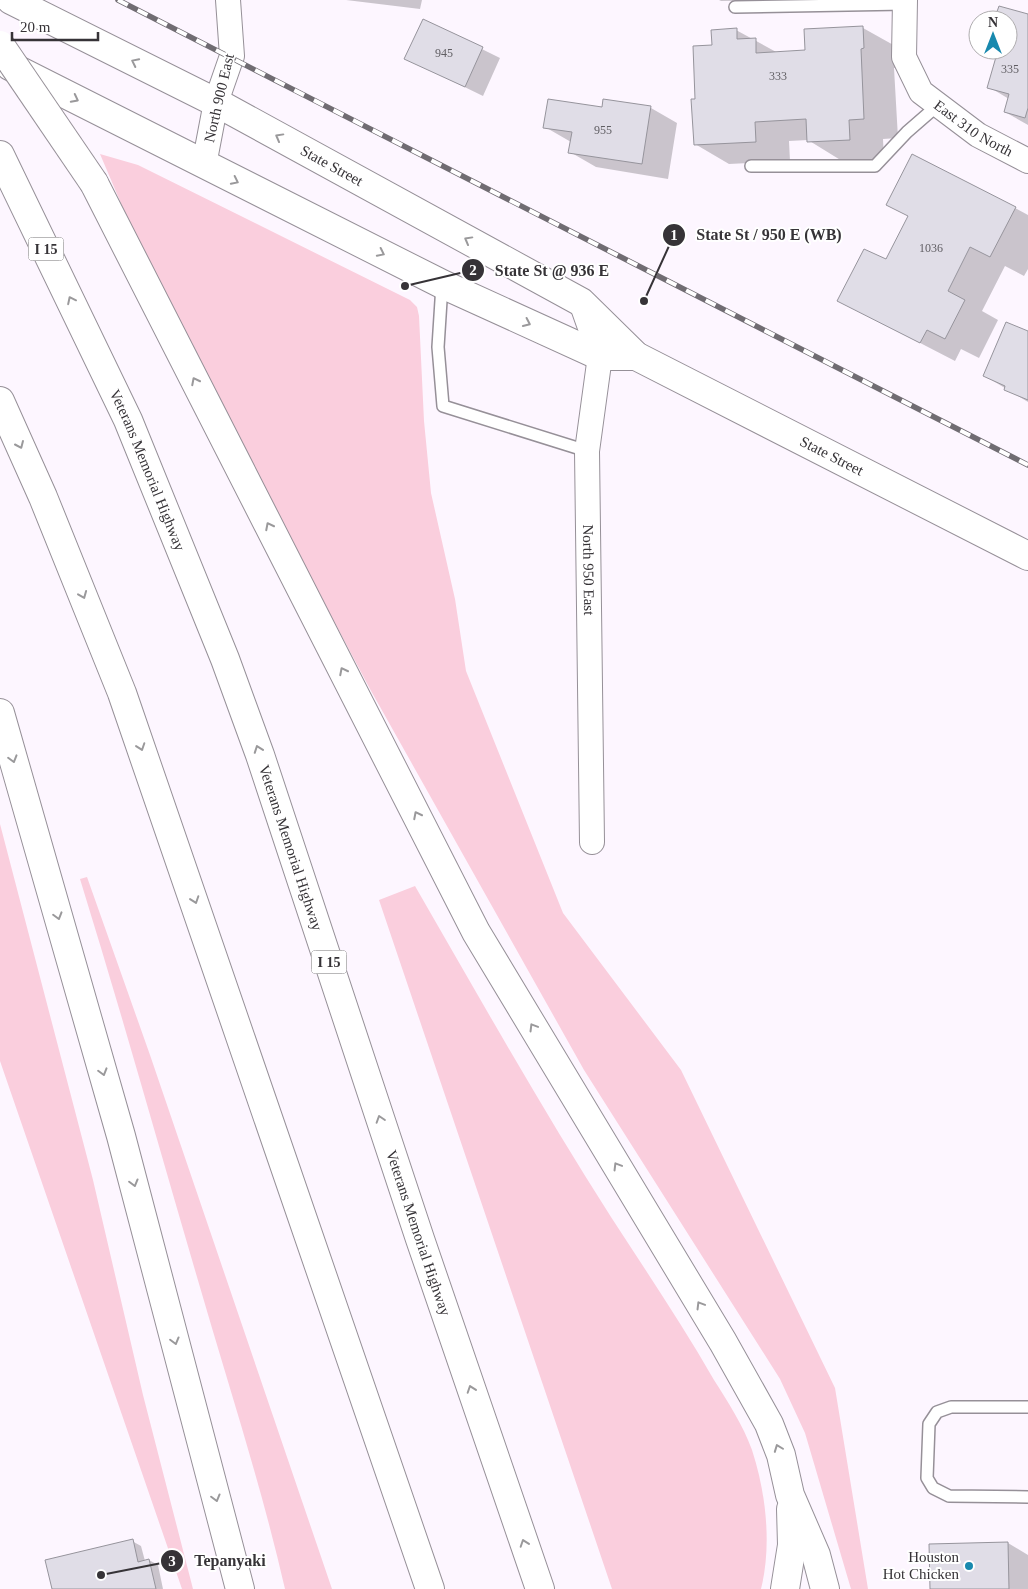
<svg xmlns="http://www.w3.org/2000/svg" width="1028" height="1589" viewBox="0 0 1028 1589" font-family="Georgia,serif">
  <style>
    .green { fill: #facedd }
    .shadow { fill: #0003 }
    .building { fill: #e0dde7; stroke: #96949c }
    .lines { fill: none; stroke-linecap: round; stroke-linejoin: round }
    .lane-casing { stroke: #969098; stroke-width: 14 }
    .street-casing { stroke: #969098; stroke-width: 26 }
    .secondary-casing { stroke: #969098; stroke-width: 30 }
    .highway-casing { stroke: #969098; stroke-width: 30 }
    .lane { stroke: #fff; stroke-width: 11 }
    .street { stroke: #fff; stroke-width: 24 }
    .secondary { stroke: #fff; stroke-width: 28 }
    .highway { stroke: #fff; stroke-width: 28 }
    .rail-casing { stroke: #706c72; stroke-width: 5.5 }
    .rail { stroke: #fff; stroke-width: 4; stroke-dasharray: 11; stroke-linecap: butt }
    .highway-bridge-casing { stroke: #969098; stroke-width: 30; stroke-linecap: butt }
    .highway-bridge { stroke: #fff; stroke-width: 28 }
    .oneway { stroke: #9a999b }
    .poi-dot { fill: #1889ae; stroke: #fff; stroke-width: 2 }
    .labels { text-anchor: middle; dominant-baseline: central; stroke-width: 4; stroke-linejoin: round; paint-order: stroke }
    .number-label { font-size: 12px; fill: #605e63 }
    .shield { fill: #fff; stroke: #727073; stroke-width: 1 }
    .shield-label { font-size: 14px; font-weight: bold; fill: #363337 }
    .street-label { font-size: 15px; fill: #363337; stroke: #fff }
    .poi-label { font-size: 15px; fill: #363337; stroke: #fff; text-anchor: end }
    .leader { fill: none; stroke: #363337; stroke-width: 2 }
    .callout-dot { fill: #363337; stroke: #fff; stroke-width: 2 }
    .mark-label { font-size: 15px; text-anchor: middle; font-weight: bold; fill: #fff }
    .callout-label { font-size: 16px; text-anchor: middle; font-weight: bold; fill: #363337; stroke: #fff; stroke-width: 4; stroke-linejoin: round; paint-order: stroke }
  </style>
  <rect width="100%" height="100%" fill="#fdf6ff"/>
  <!-- green -->
  <path class="green" d="M 100,154 L 138,165 L 410,300 L 417,307 L 419,316 L 424,421 L 431,493 L 455,599 L 466,671 L 563,913 L 681,1070 L 835,1388 L 868,1589 L 851,1589 L 805,1433 L 780,1379 L 584,1070 L 370,689 L 157,288 Z
    M 0,824 L 93,1180 L 143,1395 L 193,1589 L 182,1589 L 0,1061 Z
    M 87,877 L 150,1055 L 332,1589 L 285,1589 C 261,1484 227,1381 197,1277 C 158,1144 121,1011 80,879 Z
    M 415,886 C 479,997 542,1109 611,1217 C 646,1271 682,1324 714,1380 C 728,1402 743,1425 752,1450 C 766,1493 772,1545 761,1589 L 612,1589 L 379,900 Z"/>
  <!-- shadow -->
  <path class="shadow" d="M 346,0 L 422,0 L 420,9 Z
    M 719,0 L 782,0 L 721,1 Z
    M 1028,16 L 1028,125 L 1005,112 L 1009,99 L 989,87 L 999,52 L 995,50 L 1008,50 L 1008,20 L 996,20 Z
    M 423,20 L 500,58 L 483,96 L 405,58 Z
    M 863,28 L 897,47 L 898,68 L 894,68 L 898,138 L 883,139 L 884,159 L 842,161 L 808,140 L 789,141 L 790,161 L 729,164 L 695,144 L 696,100 L 713,46 L 736,30 L 778,53 L 807,52 Z
    M 651,108 L 677,123 L 668,179 L 596,167 L 570,152 L 571,142 L 545,127 L 603,109 Z
    M 1015,208 L 1028,215 L 1028,269 L 1024,276 L 1005,266 L 982,311 L 998,320 L 979,358 L 961,349 L 955,361 L 839,301 L 886,261 Z
    M 1028,332 L 1028,402 L 985,376 Z
    M 132,1541 L 141,1546 L 145,1561 L 149,1560 L 158,1565 L 163,1589 L 54,1589 Z
    M 1008,1543 L 1028,1555 L 1028,1589 L 931,1589 Z"/>
  <!-- building -->
  <path class="building" d="M 999,6 L 1028,14 L 1028,108 L 1025,118 L 1004,112 L 1009,94 L 987,88 L 998,50 L 1008,50 L 1008,20 L 994,20 Z
    M 423,19 L 483,47 L 465,87 L 404,59 Z
    M 863,26 L 864,48 L 861,49 L 864,119 L 849,120 L 850,140 L 807,142 L 806,119 L 755,122 L 756,142 L 694,145 L 691,99 L 695,99 L 693,46 L 712,45 L 711,30 L 737,28 L 737,39 L 756,38 L 756,53 L 805,50 L 804,29 Z
    M 548,99 L 602,107 L 603,99 L 651,106 L 642,164 L 568,153 L 572,132 L 543,128 Z
    M 912,154 L 1016,207 L 990,257 L 970,247 L 948,291 L 965,300 L 945,339 L 927,330 L 920,343 L 837,301 L 864,249 L 886,259 L 908,216 L 886,205 Z
    M 1006,322 L 1028,331 L 1028,400 L 1004,390 L 1005,386 L 983,376 Z
    M 133,1539 L 138,1562 L 149,1559 L 156,1589 L 52,1589 L 45,1560 Z
    M 1008,1542 L 1009,1589 L 930,1589 L 929,1544 Z"/>
  <g class="lines">
    <defs>
      <path id="lane" d="M 735,7 L 905,4
        M 751,166 L 875,166 L 907,132 L 938,105
        M 442,285 L 438,347 L 443,406 L 587,451
        M 1028,1407 L 951,1407 L 937,1412 L 929,1424 L 927,1478 L 933,1488 L 949,1496 L 1028,1497"/>
      <g id="street">
        <path id="s1" d="M 905,0 L 904,57 L 921,92 L 978,135 L 1028,161"/>
        <path d="M 204,165 L 216,102 L 232,56 L 228,0"/>
        <path id="s2" d="M 581,302 L 600,356 L 587,451 L 592,842"/>
      </g>
      <g id="secondary">
        <path id="s3" d="M 11,0 L 221,105 L 581,302 L 636,356 L 1028,556"/>
        <path d="M 10,66 L 442,284 L 600,356 L 636,356"/>
      </g>
      <g id="highway">
        <path id="s4" d="M 0,155 L 128,420 L 225,659 L 260,755 L 420,1239 L 540,1589"/>
        <path d="M 94,183 L 476,932 L 723,1342 L 769,1424 L 781,1455 L 790,1495 L 816,1555 L 825,1589"/>
        <path d="M 0,401 L 43,497 L 122,693 L 430,1589"/>
        <path d="M 0,713 L 121,1136 L 240,1589"/>
        <path d="M 785,1589 L 792,1545 L 791,1509"/>
      </g>
    </defs>
    <!-- lane casing -->
    <use href="#lane" class="lane-casing"/>
    <!-- street casing -->
    <use href="#street" class="street-casing"/>
    <!-- secondary casing -->
    <use href="#secondary" class="secondary-casing"/>
    <!-- highway casing -->
    <use href="#highway" class="highway-casing"/>
    <!-- lane -->
    <use href="#lane" class="lane"/>
    <!-- street -->
    <use href="#street" class="street"/>
    <!-- secondary -->
    <use href="#secondary" class="secondary"/>
    <!-- highway -->
    <use href="#highway" class="highway"/>
    <defs>
      <path id="rail" d="M 118,0 L 1028,465"/>
    </defs>
    <!-- rail casing -->
    <use href="#rail" class="rail-casing"/>
    <!-- rail -->
    <use href="#rail" class="rail"/>
    <defs>
      <path id="highway-bridge" d="M 0,45 L 94,183"/>
    </defs>
    <!-- highway-bridge casing -->
    <use href="#highway-bridge" class="highway-bridge-casing"/>
    <!-- highway-bridge -->
    <use href="#highway-bridge" class="highway-bridge"/>
  </g>
  <!-- one-way arrows -->
  <defs><path id="oneway-chevron" d="M-2-3.5L2.5 0L-2 3.5" fill="none" stroke-width="1.6" stroke-linecap="round" stroke-linejoin="round" transform="scale(1.25)"/></defs>
  <g class="oneway">
    <use href="#oneway-chevron" transform="translate(135 62) rotate(-154)"/>
    <use href="#oneway-chevron" transform="translate(75 99) rotate(27)"/>
    <use href="#oneway-chevron" transform="translate(279 137) rotate(-151)"/>
    <use href="#oneway-chevron" transform="translate(235 181) rotate(26)"/>
    <use href="#oneway-chevron" transform="translate(468 240) rotate(-151)"/>
    <use href="#oneway-chevron" transform="translate(381 253) rotate(26)"/>
    <use href="#oneway-chevron" transform="translate(71 300) rotate(-116)"/>
    <use href="#oneway-chevron" transform="translate(527 323) rotate(25)"/>
    <use href="#oneway-chevron" transform="translate(195 381) rotate(-117)"/>
    <use href="#oneway-chevron" transform="translate(20 445) rotate(66)"/>
    <use href="#oneway-chevron" transform="translate(269 526) rotate(-117)"/>
    <use href="#oneway-chevron" transform="translate(83 595) rotate(68)"/>
    <use href="#oneway-chevron" transform="translate(343 671) rotate(-117)"/>
    <use href="#oneway-chevron" transform="translate(141 747) rotate(71)"/>
    <use href="#oneway-chevron" transform="translate(258 749) rotate(-110)"/>
    <use href="#oneway-chevron" transform="translate(13 759) rotate(74)"/>
    <use href="#oneway-chevron" transform="translate(417 815) rotate(-117)"/>
    <use href="#oneway-chevron" transform="translate(195 900) rotate(71)"/>
    <use href="#oneway-chevron" transform="translate(58 916) rotate(74)"/>
    <use href="#oneway-chevron" transform="translate(533 1027) rotate(-121)"/>
    <use href="#oneway-chevron" transform="translate(103 1072) rotate(74)"/>
    <use href="#oneway-chevron" transform="translate(380 1119) rotate(-108)"/>
    <use href="#oneway-chevron" transform="translate(617 1166) rotate(-121)"/>
    <use href="#oneway-chevron" transform="translate(134 1183) rotate(75)"/>
    <use href="#oneway-chevron" transform="translate(700 1305) rotate(-121)"/>
    <use href="#oneway-chevron" transform="translate(175 1341) rotate(75)"/>
    <use href="#oneway-chevron" transform="translate(471 1389) rotate(-109)"/>
    <use href="#oneway-chevron" transform="translate(778 1448) rotate(-111)"/>
    <use href="#oneway-chevron" transform="translate(216 1498) rotate(75)"/>
    <use href="#oneway-chevron" transform="translate(524 1543) rotate(-109)"/>
  </g>
  <!-- markers -->
  <circle class="poi-dot" cx="969" cy="1566" r="5"/>
  <g class="labels">
    <!-- number labels -->
    <g class="number-label">
      <text x="444" y="53">945</text>
      <text x="1010" y="69">335</text>
      <text x="778" y="76">333</text>
      <text x="603" y="130">955</text>
      <text x="931" y="248">1036</text>
    </g>
    <!-- shield labels -->
    <g class="shield">
      <rect x="28.5" y="237.5" width="35" height="23" rx="4"/>
      <rect x="311.5" y="950.5" width="35" height="23" rx="4"/>
    </g>
    <g class="shield-label">
      <text x="46" y="249">I 15</text>
      <text x="329" y="962">I 15</text>
    </g>
    <!-- street labels -->
    <g class="street-label">
      <text transform="translate(219 98) rotate(-77)">North 900 East</text>
      <text stroke="none"><textPath href="#s1" startOffset="160">East 310 North</textPath></text>
      <text stroke="none"><textPath href="#s3" startOffset="361">State Street</textPath></text>
      <text stroke="none"><textPath href="#s3" startOffset="942">State Street</textPath></text>
      <text stroke="none"><textPath href="#s4" startOffset="348">Veterans Memorial Highway</textPath></text>
      <text stroke="none"><textPath href="#s2" startOffset="272">North 950 East</textPath></text>
      <text stroke="none"><textPath href="#s4" startOffset="752">Veterans Memorial Highway</textPath></text>
      <text stroke="none"><textPath href="#s4" startOffset="1158">Veterans Memorial Highway</textPath></text>
    </g>
    <!-- poi labels -->
    <g class="poi-label">
      <text x="959" y="1557">Houston<tspan x="959" dy="17">Hot Chicken</tspan></text>
    </g>
  </g>
  <!-- callouts -->
  <path class="leader" d="M644 301L674 235M405 286L473 270M101 1575L172 1561"/>
  <g class="callout-dot">
    <circle cx="644" cy="301" r="5"/>
    <circle cx="405" cy="286" r="5"/>
    <circle cx="101" cy="1575" r="5"/>
    <circle cx="674" cy="235" r="12"/>
    <circle cx="473" cy="270" r="12"/>
    <circle cx="172" cy="1561" r="12"/>
  </g>
  <g class="mark-label">
    <text x="674" y="240">1</text>
    <text x="473" y="275">2</text>
    <text x="172" y="1566">3</text>
  </g>
  <g class="callout-label">
    <text x="769" y="240">State St / 950 E (WB)</text>
    <text x="552" y="276">State St @ 936 E</text>
    <text x="230" y="1566">Tepanyaki</text>
  </g>
  <!-- north arrow -->
  <g transform="translate(993 35)"><circle r="24" fill="#ffffff" stroke="#afadaf"/>
  <path d="M0-4L9 19L0 12L-9 19Z" fill="#1889ae"/>
  <text y="-8" font-size="14" font-weight="bold" text-anchor="middle" fill="#363337">N</text>
  </g>
  <!-- scale -->
  <path d="M12 32v8h86v-8" fill="none" stroke="#363337" stroke-width="2.5"/>
  <text x="20" y="32" font-size="15" fill="#363337" stroke="#ffffff" stroke-width="4" paint-order="stroke">20 m</text>
</svg>
